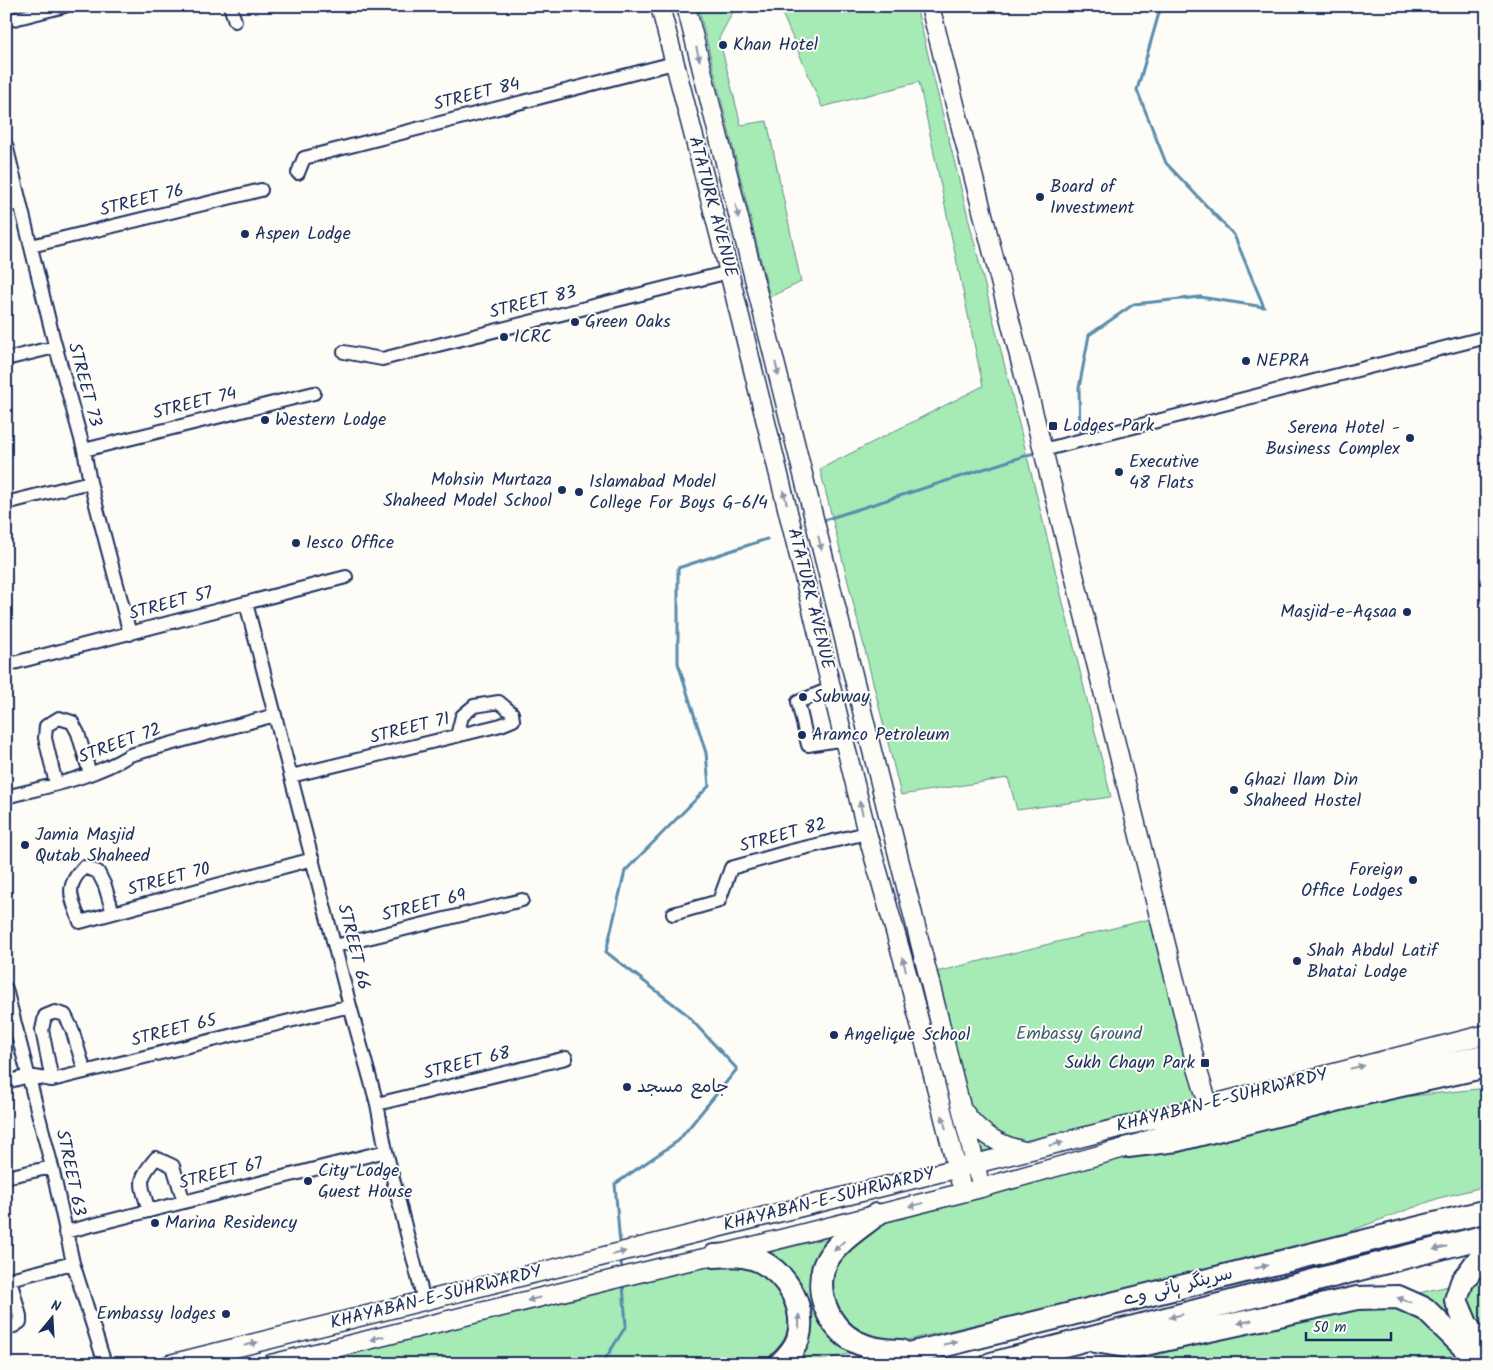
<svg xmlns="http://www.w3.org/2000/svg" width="1493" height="1370" viewBox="0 0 1493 1370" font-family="Kalam,'Playpen Sans Arabic',sans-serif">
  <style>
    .green { fill: #a6eab5; stroke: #608c8a }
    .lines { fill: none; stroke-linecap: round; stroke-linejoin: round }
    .stream { stroke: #588cad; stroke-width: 3 }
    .street-casing { stroke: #1b2f5e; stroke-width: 16 }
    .secondary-casing { stroke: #1b2f5e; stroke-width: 21 }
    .primary-casing { stroke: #1b2f5e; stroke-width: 24 }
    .highway-casing { stroke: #1b2f5e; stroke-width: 26 }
    .street { stroke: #fdfcf7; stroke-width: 12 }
    .secondary { stroke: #fdfcf7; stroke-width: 18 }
    .primary { stroke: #fdfcf7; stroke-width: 20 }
    .highway { stroke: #fdfcf7; stroke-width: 22 }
    .oneway { fill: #8c96aa }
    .poi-dot { fill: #1b2f5e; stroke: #fdfcf7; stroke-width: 2 }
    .labels { text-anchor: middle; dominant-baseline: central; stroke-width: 4; stroke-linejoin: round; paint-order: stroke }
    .poi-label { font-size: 18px; fill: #1b2f5e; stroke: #fdfcf7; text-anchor: start }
    .street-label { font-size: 18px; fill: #1b2f5e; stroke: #fdfcf7 }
    .park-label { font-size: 18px; fill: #3e5e74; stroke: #fdfcf7 }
  </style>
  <rect width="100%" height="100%" fill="#fdfcf7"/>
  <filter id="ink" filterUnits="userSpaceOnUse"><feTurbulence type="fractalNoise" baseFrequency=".02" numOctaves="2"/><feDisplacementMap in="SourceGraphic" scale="10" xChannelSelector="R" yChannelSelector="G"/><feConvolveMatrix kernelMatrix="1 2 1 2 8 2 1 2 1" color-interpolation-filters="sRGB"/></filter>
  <g filter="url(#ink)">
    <!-- green -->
    <path class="green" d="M 698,6 L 736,6 L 719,38 L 741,125 L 767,121 L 801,282 L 770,297 Z
      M 779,6 L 916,6 L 1111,797 L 1017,810 L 1008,778 L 901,795 L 820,469 L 983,386 L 919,82 L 822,107 Z
      M 1154,918 L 1198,1103 L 964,1159 L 916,977 Z
      M 1487,1088 L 1487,1186 L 1439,1198 L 1326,1240 L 1042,1309 L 805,1364 L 296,1364 L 1095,1164 L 1402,1097 Z
      M 1487,1277 L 1487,1364 L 1116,1364 Z"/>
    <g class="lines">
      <!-- stream -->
      <path class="stream" d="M 1080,437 L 1079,388 L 1089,335 L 1134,304 L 1200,297 L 1264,307 L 1234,235 L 1166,163 L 1137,90 L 1161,6
        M 821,521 L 1037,452
        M 620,1245 L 615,1184 L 678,1141 L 737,1069 L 685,1013 L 606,952 L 625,871 L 709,786 L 706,753 L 678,663 L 678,568 L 767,539
        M 621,1259 L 622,1273
        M 602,1364 L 626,1326 L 623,1284"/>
      <defs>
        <path id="street" d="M 230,6 L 235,21
          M 6,21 L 65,6
          M 6,145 L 53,337 L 84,450 L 90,482 L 130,634
          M 298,173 L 304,158 L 674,63
          M 6,206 L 20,202
          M 31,246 L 261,190
          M 344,352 L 382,359 L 729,272
          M 6,359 L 55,347
          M 84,450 L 314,393
          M 1043,450 L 1487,337
          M 6,503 L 90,482
          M 246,603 L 350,1006 L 377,1104 L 386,1151 L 424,1301
          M 6,665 L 346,577
          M 832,688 L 798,702 L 808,745 L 844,739
          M 291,776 L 501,725 L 513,720 L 512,713 L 499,702 L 474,706 L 462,716 L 457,736
          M 56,784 L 45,738 L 46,726 L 59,718 L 72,722 L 78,733 L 90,774
          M 6,797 C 48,786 93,778 130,755 L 275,715
          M 113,913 L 105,886 L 98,872 L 84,867 C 63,888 72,898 80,922 L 313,859
          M 673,914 L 719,901 L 731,868 L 791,851 L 867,833
          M 335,946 L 522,900
          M 6,989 L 52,1167 L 73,1263 L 105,1364
          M 52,1080 L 42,1030 L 45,1016 L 55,1012 L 65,1015 L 72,1029 L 85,1072
          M 6,1082 L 29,1076 L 52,1080 L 350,1006
          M 377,1104 L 566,1058
          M 6,1177 L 52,1167
          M 149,1211 C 141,1183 136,1181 156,1158 L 173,1166 L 184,1202
          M 65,1232 L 386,1151
          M 6,1280 L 73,1263
          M 6,1327 L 14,1326 L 20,1322 L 20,1316 L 10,1279"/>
        <path id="secondary" d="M 660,6 L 729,272 L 867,833 L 908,977 L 960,1181
          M 686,6 L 978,1175
          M 930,6 L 1043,450 L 1196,1065 L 1208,1104
          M 965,1113 C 980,1134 999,1145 1024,1151
          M 170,1364 L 1079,1138 L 1487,1034
          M 271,1364 L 675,1264 L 714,1256 L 981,1188 L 1128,1147 L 1185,1127 L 1487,1053"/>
        <path id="primary" d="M 1128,1147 L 1177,1141 L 1352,1097 L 1487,1067"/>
        <path id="highway" d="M 876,1215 C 860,1228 836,1242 826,1262 C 813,1290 828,1328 856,1342 C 870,1349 885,1351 901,1351
          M 1487,1248 L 1462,1282 L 1456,1300 L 1467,1326 L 1487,1350
          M 714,1256 C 730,1255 745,1254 760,1261 C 787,1274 807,1308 798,1339 C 795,1348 787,1357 780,1364
          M 1095,1341 L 1131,1347 L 1357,1298 L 1398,1297 L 1425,1309 L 1481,1364
          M 869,1364 L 1487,1211
          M 991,1364 L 1487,1236"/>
      </defs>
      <!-- street casing -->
      <use href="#street" class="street-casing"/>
      <!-- secondary casing -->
      <use href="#secondary" class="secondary-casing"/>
      <!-- primary casing -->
      <use href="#primary" class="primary-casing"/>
      <!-- highway casing -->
      <use href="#highway" class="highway-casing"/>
      <!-- street -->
      <use href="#street" class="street"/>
      <!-- secondary -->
      <use href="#secondary" class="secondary"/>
      <!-- primary -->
      <use href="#primary" class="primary"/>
      <!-- highway -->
      <use href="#highway" class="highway"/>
    </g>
    <!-- one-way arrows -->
    <defs><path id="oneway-solid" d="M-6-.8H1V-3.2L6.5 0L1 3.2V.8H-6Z" transform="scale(1.25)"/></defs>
    <g class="oneway">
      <use href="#oneway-solid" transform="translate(698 54) rotate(76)"/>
      <use href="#oneway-solid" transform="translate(737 211) rotate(76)"/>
      <use href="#oneway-solid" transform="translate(777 369) rotate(76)"/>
      <use href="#oneway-solid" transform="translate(785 497) rotate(-104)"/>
      <use href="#oneway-solid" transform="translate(820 543) rotate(76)"/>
      <use href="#oneway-solid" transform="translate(861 808) rotate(-104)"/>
      <use href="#oneway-solid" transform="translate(904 964) rotate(-106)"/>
      <use href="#oneway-solid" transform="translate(1357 1067) rotate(-14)"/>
      <use href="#oneway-solid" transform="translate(944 1122) rotate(-105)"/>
      <use href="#oneway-solid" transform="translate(1056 1144) rotate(-13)"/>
      <use href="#oneway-solid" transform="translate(916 1205) rotate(165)"/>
      <use href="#oneway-solid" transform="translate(839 1246) rotate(136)"/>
      <use href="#oneway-solid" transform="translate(1440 1248) rotate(166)"/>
      <use href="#oneway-solid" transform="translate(619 1253) rotate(-15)"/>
      <use href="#oneway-solid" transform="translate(1261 1267) rotate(-14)"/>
      <use href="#oneway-solid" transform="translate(534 1299) rotate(166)"/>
      <use href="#oneway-solid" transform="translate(1404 1300) rotate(-161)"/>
      <use href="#oneway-solid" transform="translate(1176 1316) rotate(166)"/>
      <use href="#oneway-solid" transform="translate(799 1321) rotate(-91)"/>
      <use href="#oneway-solid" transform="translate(1245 1322) rotate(168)"/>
      <use href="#oneway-solid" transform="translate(377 1338) rotate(166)"/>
      <use href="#oneway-solid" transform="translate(950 1343) rotate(-14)"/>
      <use href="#oneway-solid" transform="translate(251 1344) rotate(-14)"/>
    </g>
  </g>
  <!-- markers -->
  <g class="poi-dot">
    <circle cx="723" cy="45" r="5"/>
    <circle cx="1040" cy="197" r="5"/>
    <circle cx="245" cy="234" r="5"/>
    <circle cx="575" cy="322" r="5"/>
    <circle cx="504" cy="337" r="5"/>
    <circle cx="1246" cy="361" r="5"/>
    <circle cx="265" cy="420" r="5"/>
    <rect x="1048" y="421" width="10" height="10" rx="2.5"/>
    <circle cx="1410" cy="438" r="5"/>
    <circle cx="1119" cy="472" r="5"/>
    <circle cx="562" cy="490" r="5"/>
    <circle cx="579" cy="492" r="5"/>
    <circle cx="296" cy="543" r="5"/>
    <circle cx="1407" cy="612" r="5"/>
    <circle cx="803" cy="697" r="5"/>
    <circle cx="802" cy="735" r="5"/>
    <circle cx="1234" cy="790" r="5"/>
    <circle cx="25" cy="845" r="5"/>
    <circle cx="1413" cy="880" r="5"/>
    <circle cx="1297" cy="961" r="5"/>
    <circle cx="834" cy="1035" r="5"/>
    <rect x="1200" y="1058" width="10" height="10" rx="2.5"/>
    <circle cx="627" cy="1087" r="5"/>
    <circle cx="308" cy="1181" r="5"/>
    <circle cx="155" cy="1223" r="5"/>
    <circle cx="226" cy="1314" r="5"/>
  </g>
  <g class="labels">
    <!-- poi labels -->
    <g class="poi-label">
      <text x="733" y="45">Khan Hotel</text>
      <text x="1050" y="187">Board of<tspan x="1050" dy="21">Investment</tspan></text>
      <text x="255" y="234">Aspen Lodge</text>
      <text x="585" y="322">Green Oaks</text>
      <text x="514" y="337">ICRC</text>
      <text x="1256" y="361">NEPRA</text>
      <text x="275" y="420">Western Lodge</text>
      <text x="1063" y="426">Lodges Park</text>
      <text x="1400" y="428" text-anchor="end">Serena Hotel -<tspan x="1400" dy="21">Business Complex</tspan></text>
      <text x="1129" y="462">Executive<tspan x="1129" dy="21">48 Flats</tspan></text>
      <text x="552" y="480" text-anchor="end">Mohsin Murtaza<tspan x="552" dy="21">Shaheed Model School</tspan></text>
      <text x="589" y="482">Islamabad Model<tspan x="589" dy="21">College For Boys G-6/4</tspan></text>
      <text x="306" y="543">Iesco Office</text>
      <text x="1397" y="612" text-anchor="end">Masjid-e-Aqsaa</text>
      <text x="813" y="697">Subway</text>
      <text x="812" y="735">Aramco Petroleum</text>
      <text x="1244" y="780">Ghazi Ilam Din<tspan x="1244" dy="21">Shaheed Hostel</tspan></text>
      <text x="35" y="835">Jamia Masjid<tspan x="35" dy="21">Qutab Shaheed</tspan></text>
      <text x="1403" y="870" text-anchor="end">Foreign<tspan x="1403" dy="21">Office Lodges</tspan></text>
      <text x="1307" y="951">Shah Abdul Latif<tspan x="1307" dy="21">Bhatai Lodge</tspan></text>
      <text x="844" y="1035">Angelique School</text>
      <text x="1195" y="1063" text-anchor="end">Sukh Chayn Park</text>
      <text x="637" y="1087">جامع مسجد</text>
      <text x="318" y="1171">City Lodge<tspan x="318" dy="21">Guest House</tspan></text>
      <text x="165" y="1223">Marina Residency</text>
      <text x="216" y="1314" text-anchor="end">Embassy lodges</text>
    </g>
    <!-- street labels -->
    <g class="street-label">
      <text transform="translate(477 95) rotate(-14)">STREET 84</text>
      <text transform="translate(142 201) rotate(-14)">STREET 76</text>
      <text transform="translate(712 207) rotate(75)">ATATURK AVENUE</text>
      <text transform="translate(533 303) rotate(-14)">STREET 83</text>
      <text transform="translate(84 385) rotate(75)">STREET 73</text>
      <text transform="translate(195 404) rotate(-14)">STREET 74</text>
      <text transform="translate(810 599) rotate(76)">ATATURK AVENUE</text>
      <text transform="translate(171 604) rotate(-15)">STREET 57</text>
      <text transform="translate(410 729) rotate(-14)">STREET 71</text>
      <text transform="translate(120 744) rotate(-20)">STREET 72</text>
      <text transform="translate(783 836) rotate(-15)">STREET 82</text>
      <text transform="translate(169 880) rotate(-15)">STREET 70</text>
      <text transform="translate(424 906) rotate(-14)">STREET 69</text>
      <text transform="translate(353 947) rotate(76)">STREET 66</text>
      <text transform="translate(174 1031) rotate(-14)">STREET 65</text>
      <text transform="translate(467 1064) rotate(-14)">STREET 68</text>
      <text transform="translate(1222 1101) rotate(-14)">KHAYABAN-E-SUHRWARDY</text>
      <text transform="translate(70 1173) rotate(78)">STREET 63</text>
      <text transform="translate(221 1174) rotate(-14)">STREET 67</text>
      <text transform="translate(829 1200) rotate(-14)">KHAYABAN-E-SUHRWARDY</text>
      <text transform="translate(1178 1287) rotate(-14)">سرینگر ہائی وے</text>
      <text transform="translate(436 1298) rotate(-14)">KHAYABAN-E-SUHRWARDY</text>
    </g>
    <!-- park labels -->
    <g class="park-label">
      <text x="1079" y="1034">Embassy Ground</text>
    </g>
  </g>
  <!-- margin -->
  <rect width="1493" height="1370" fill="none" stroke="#fdfcf7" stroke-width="25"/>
  <rect x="12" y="12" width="1468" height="1345" fill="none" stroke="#1b2f5e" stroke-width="2" filter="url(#ink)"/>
  <!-- north arrow -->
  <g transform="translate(52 1318) rotate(18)" stroke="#fdfcf7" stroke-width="4" paint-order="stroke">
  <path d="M0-4L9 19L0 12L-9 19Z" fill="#1b2f5e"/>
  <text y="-8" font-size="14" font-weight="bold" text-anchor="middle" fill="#1b2f5e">N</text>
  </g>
  <!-- scale -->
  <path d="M1306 1332v8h85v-8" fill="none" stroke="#1b2f5e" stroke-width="2.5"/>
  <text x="1313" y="1332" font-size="15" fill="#1b2f5e" stroke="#fdfcf7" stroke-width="4" paint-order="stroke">50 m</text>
</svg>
